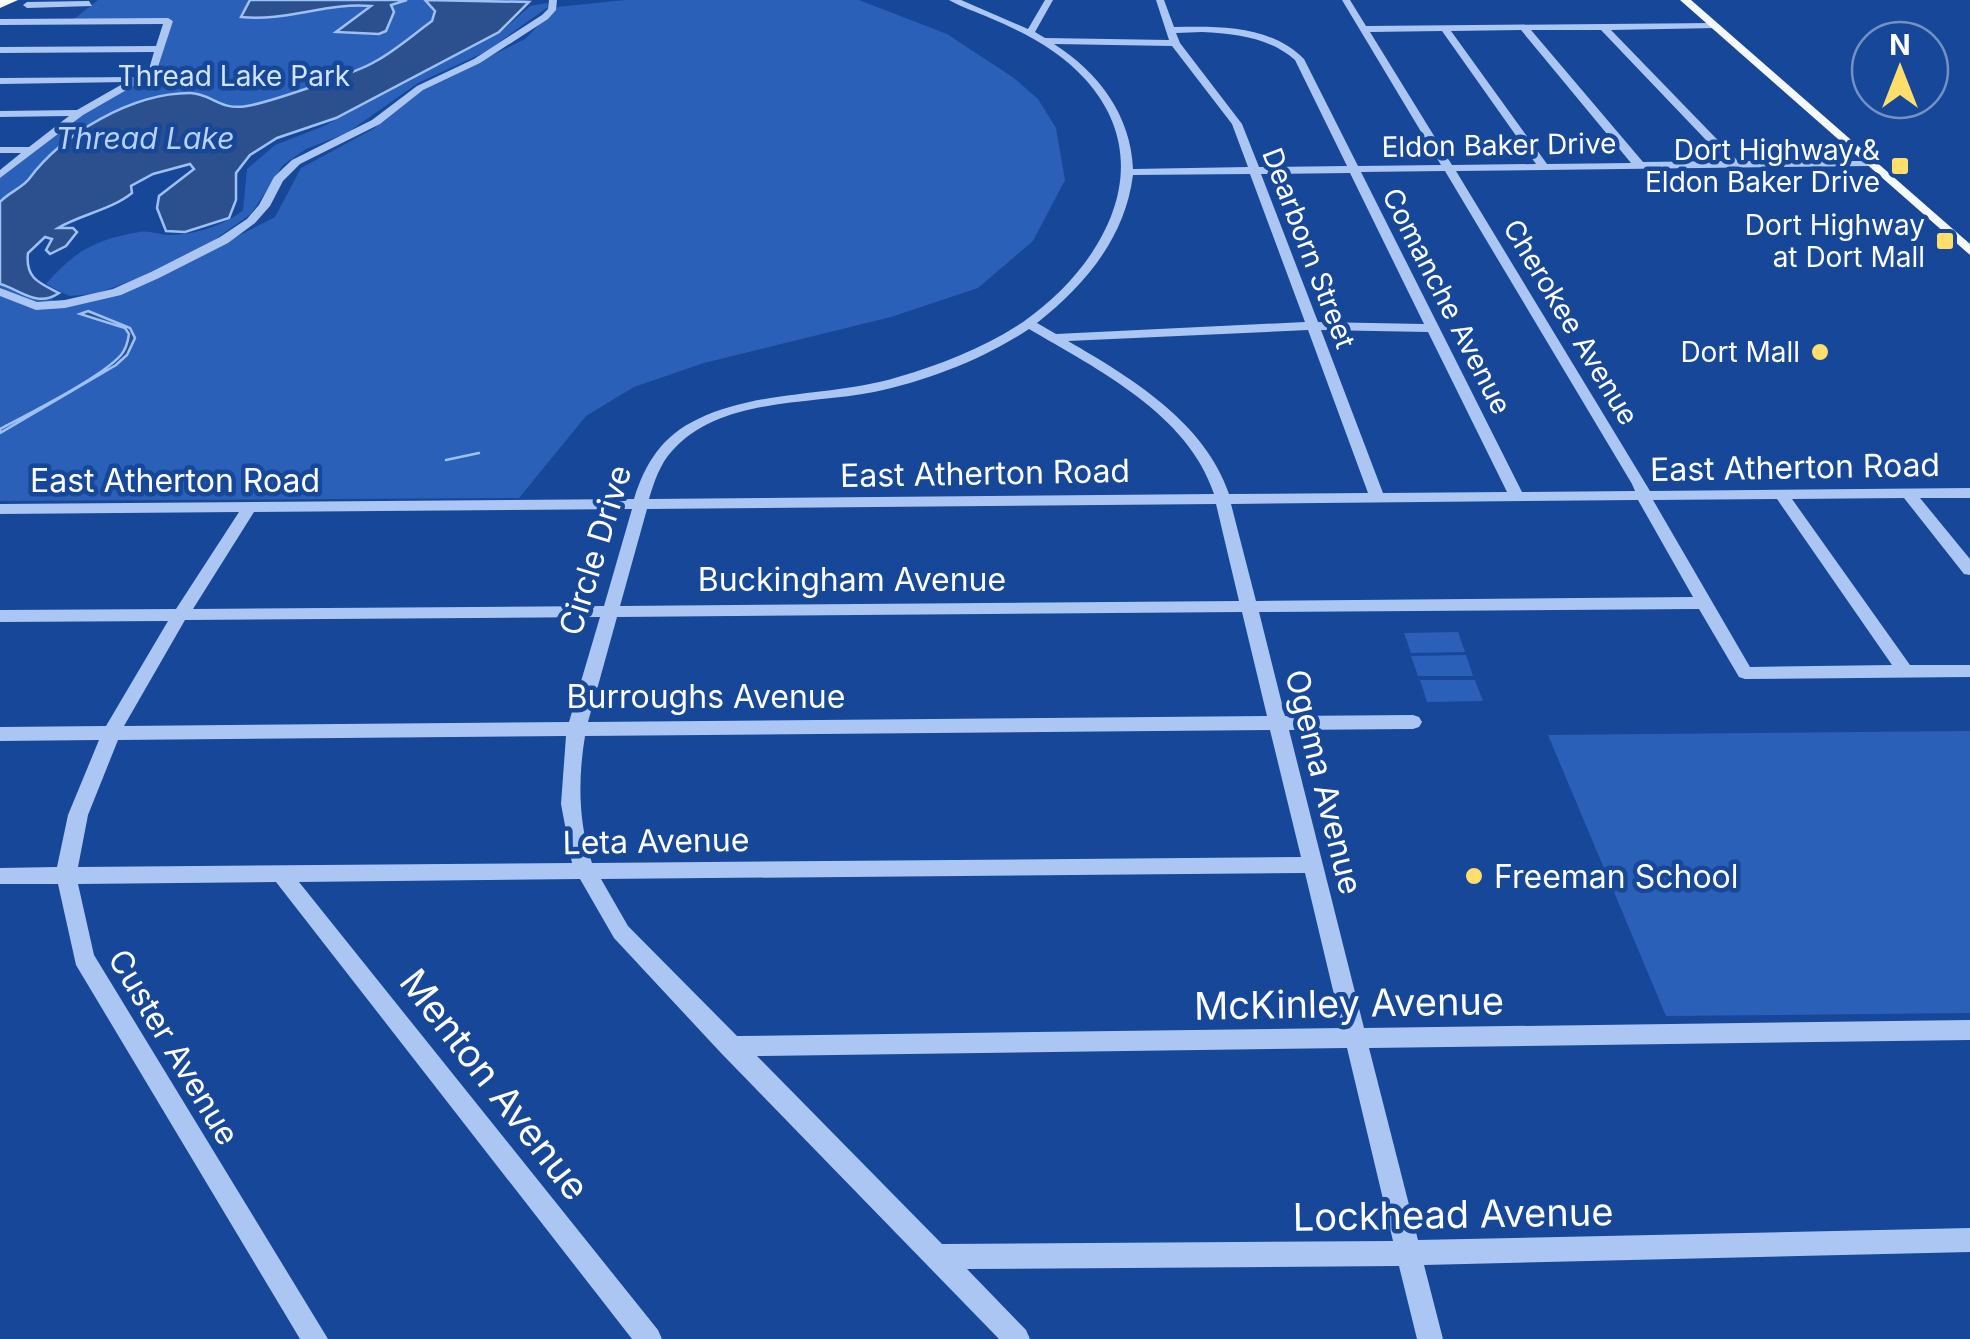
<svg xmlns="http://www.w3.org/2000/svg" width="1970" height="1339" viewBox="0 0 1970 1339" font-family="Inter,sans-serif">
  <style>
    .green { fill: #2a60b7 }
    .water { fill: #2c508d; stroke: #9dc0f5; stroke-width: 2.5 }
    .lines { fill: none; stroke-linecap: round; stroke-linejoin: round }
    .stream { stroke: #9dc0f5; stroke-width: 2.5 }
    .minor { fill: #abc6f2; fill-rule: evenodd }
    .major { fill: #f6f9ff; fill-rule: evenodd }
    .highway { fill: #fff; fill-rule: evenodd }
    .poi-dot { fill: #ffde6c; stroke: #164799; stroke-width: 4 }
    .labels { text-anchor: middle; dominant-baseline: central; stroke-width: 9; stroke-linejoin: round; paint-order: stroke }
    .far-park-label { font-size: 28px; fill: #d2e3fc; stroke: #164799 }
    .far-street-label { font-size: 28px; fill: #fff; stroke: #164799 }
    .far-poi-label { font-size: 28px; fill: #fff; stroke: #164799; text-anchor: end }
    .far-water-label { font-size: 30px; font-style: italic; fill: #b7d1f8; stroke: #164799 }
    .street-label { font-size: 32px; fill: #fff; stroke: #164799 }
    .poi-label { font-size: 32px; fill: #fff; stroke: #164799; text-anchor: start }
    .near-street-label { font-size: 38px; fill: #fff; stroke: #164799 }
  </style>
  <rect width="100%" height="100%" fill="#164799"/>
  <!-- green -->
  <path class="green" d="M 98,0 L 528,0 L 500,33 L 530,6 L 547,3 L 548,7 L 487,51 L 418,83 L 347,133 L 306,149 L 283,165 L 251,214 L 214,240 L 139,278 L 95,294 L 69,296 L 46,284 C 75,251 94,240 139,232 C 148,230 159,235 170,235 C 193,235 226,225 243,210 L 247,169 L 275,145 L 324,126 L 451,57 C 411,73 375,101 335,118 C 307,130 273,133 250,155 C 230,173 238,196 229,218 L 185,232 L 166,231 L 157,208 L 159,196 L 194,170 L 189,163 L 152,174 L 131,186 L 132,193 C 111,210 82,214 58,228 L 73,228 L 77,232 L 66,246 L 50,254 L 46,250 L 52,239 L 45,238 L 28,253 L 26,268 L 41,284 L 59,293 L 52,299 L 54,301 L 60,301 L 141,285 L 275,217 L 301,168 L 373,129 L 424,89 L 525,39 L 557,7 L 625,0 L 859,0 L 947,34 L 1014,78 L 1038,99 L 1056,128 L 1065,180 L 1033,241 L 978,288 L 891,317 L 704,363 L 634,387 L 586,416 L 519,498 L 0,501 L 0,294 L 17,299 L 0,287 L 0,177 L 103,99 L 156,73 L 173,20 L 74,19 Z
    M 1458,632 L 1465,652 L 1411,653 L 1404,633 Z
    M 1466,655 L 1473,676 L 1418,676 L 1411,656 Z
    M 1420,680 L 1475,680 L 1483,701 L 1427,702 Z
    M 1970,731 L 1970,1013 L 1666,1016 L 1548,735 Z"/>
  <!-- water -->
  <path class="water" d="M 250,0 L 407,0 L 391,5 L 394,12 L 386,31 L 379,34 L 336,32 L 371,6 C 326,2 286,22 241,17 Z
    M 425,0 L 529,2 L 499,32 L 336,118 L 277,138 L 250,155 L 236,173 L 236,200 L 229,218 L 185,232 L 166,231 L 157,208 L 159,196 L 194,169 L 190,164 L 153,174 L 131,186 L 132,193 C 111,210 82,214 58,228 L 73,228 L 77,232 L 66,246 L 50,254 L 46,250 L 52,239 L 45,237 L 28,253 C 25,278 39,283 59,293 C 37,308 21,290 0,284 L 0,202 C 8,193 22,188 29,179 C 62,134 132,93 190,93 C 211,93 219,111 247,106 C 267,103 359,72 376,61 C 396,50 414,34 432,21 L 435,11 Z
    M 88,311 L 130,328 L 135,338 L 127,355 L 116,365 L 0,433 L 0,429 C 28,414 102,377 121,355 C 126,349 128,341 129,334 L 125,328 L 80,314 Z"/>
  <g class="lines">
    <!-- stream -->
    <path class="stream" d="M 446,460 L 479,453"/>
    <!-- minor -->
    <path class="minor" d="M 549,0 L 557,0 L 556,10 L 548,19 L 480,63 L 423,90 L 380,124 L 300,164 L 283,181 L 270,206 L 255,223 L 228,243 L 159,278 L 121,295 L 65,308 L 36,310 L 0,296 L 0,288 L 37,302 L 65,300 L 113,289 L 151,272 L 220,237 L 247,219 L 259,205 L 274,177 L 292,160 L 372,120 L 417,86 L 474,59 L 542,15 L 548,9 Z
      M 949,0 L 961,0 L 1028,29 L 1045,0 L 1053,0 L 1035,32 L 1045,38 L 1169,40 L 1156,0 L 1164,0 L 1174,27 C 1219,26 1270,25 1304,59 L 1358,166 L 1441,165 L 1342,0 L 1350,0 L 1366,26 L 1714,23 L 1719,26 L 1717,28 L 1611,30 L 1738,161 L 1874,161 L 1875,163 L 1870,166 L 1456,171 L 1650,491 L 1970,488 L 1970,498 L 1920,498 L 1970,559 L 1970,575 L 1964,574 L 1904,498 L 1792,499 L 1910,665 L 1970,665 L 1970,677 L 1745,679 L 1739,677 L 1699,609 L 1259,612 L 1285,716 L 1413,715 L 1419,717 L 1422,722 L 1419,727 L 1413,729 L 1289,730 L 1364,1028 L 1970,1020 L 1970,1040 L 1369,1048 L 1418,1240 L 1970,1228 L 1970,1252 L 1424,1265 L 1443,1339 L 1417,1339 L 1399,1266 L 967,1269 L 1026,1330 L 1030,1339 L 999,1339 L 721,1053 L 614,938 L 580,879 L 299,882 L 658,1330 L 662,1339 L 632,1339 L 276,882 L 78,884 L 94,955 L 328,1339 L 300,1339 L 76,965 L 58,884 L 0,884 L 0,868 L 57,867 L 68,815 L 99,740 L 0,741 L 0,727 L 106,726 L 168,621 L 0,622 L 0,610 L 176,609 L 239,512 L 0,514 L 0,504 L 634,499 C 645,463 663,435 698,419 C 761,389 833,397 898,377 C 940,365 986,347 1023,322 C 1103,266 1162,164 1085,79 C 1060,51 1024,32 990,18 C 977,12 961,7 949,0 ZM 1521,30 L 1631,163 L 1547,164 L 1451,31 ZM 1531,30 L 1601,30 L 1726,161 L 1643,162 ZM 1442,31 L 1536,164 L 1452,165 L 1370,32 ZM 1202,32 C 1237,34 1268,37 1295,60 L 1347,166 L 1259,167 L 1242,124 L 1180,43 L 1176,33 ZM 1054,44 L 1172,46 L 1232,124 L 1248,167 L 1133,169 C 1131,115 1098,72 1054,44 ZM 1445,171 L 1632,484 L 1635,491 L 1522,492 L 1361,172 ZM 1350,173 L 1424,324 L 1318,322 L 1261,174 ZM 1250,174 L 1305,322 L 1056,334 L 1037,323 C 1085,285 1125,238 1133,175 ZM 1029,329 C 1097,369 1188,414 1214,494 L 649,499 C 654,482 660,464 672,451 C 720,397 809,405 874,392 C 927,381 984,359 1029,329 ZM 1308,330 L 1368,493 L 1229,494 C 1205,422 1130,377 1068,341 ZM 1321,330 L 1428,332 L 1507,492 L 1383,493 ZM 1777,499 L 1892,665 L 1750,667 L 1653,500 ZM 1638,500 L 1693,597 L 1256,601 L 1231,504 ZM 1216,504 L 1239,601 L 620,606 L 647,509 ZM 632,509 L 604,606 L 193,609 L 254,512 ZM 1242,612 L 1267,716 L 588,722 L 617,617 ZM 600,617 L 569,722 L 124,726 L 185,620 ZM 1270,730 L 1301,857 L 592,863 C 578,822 578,778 585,736 ZM 566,736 L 561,804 L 572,863 L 78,867 L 88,815 L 118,740 ZM 1305,873 L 1342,1028 L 737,1036 L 628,926 L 601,879 ZM 1347,1048 L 1393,1241 L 942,1244 L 757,1056 Z
      M 89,1 L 92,6 L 27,8 L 23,5 L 27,2 Z
      M 168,18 L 173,21 L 156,73 L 83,115 L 0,178 L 0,170 L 21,153 L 0,153 L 0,147 L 29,147 L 69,116 L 0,117 L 0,111 L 77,110 L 126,82 L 0,84 L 0,78 L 136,77 L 149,69 L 154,52 L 0,53 L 0,47 L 156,46 L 163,24 L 0,25 L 0,19 Z"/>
    <!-- major -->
    <path class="major" d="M 1680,0 L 1691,0 L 1970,244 L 1970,255 Z"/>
    <!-- highway -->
    <path class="highway" d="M 0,0 L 18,0 L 0,8 Z"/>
  </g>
  <!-- markers -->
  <g class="poi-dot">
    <rect x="1890" y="156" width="20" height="20" rx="5"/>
    <rect x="1935" y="231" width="20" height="20" rx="5"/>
    <circle cx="1820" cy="352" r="10"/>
    <circle cx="1474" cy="876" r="10"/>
  </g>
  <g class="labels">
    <!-- far-park labels -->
    <g class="far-park-label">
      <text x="234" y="76">Thread Lake Park</text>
    </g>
    <!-- far-street labels -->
    <g class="far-street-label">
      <text transform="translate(1499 145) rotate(-1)">Eldon Baker Drive</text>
      <text transform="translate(1309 248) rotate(69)">Dearborn Street</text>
      <text transform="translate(1447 301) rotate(63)">Comanche Avenue</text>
      <text transform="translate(1571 322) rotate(59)">Cherokee Avenue</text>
    </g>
    <!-- far-poi labels -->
    <g class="far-poi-label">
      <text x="1880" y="150">Dort Highway &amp;<tspan x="1880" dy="32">Eldon Baker Drive</tspan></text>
      <text x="1925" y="225">Dort Highway<tspan x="1925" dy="32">at Dort Mall</tspan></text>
      <text x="1800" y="352">Dort Mall</text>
    </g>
    <!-- far-water labels -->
    <g class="far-water-label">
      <text x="145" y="138">Thread Lake</text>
    </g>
    <!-- street labels -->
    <g class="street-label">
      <text transform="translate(1795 467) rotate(-1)">East Atherton Road</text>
      <text transform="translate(985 473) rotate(-1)">East Atherton Road</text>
      <text x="175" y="480">East Atherton Road</text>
      <text transform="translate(595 550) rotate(-73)">Circle Drive</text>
      <text x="852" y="579">Buckingham Avenue</text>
      <text x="706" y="696">Burroughs Avenue</text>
      <text transform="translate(1324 782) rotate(76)">Ogema Avenue</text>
      <text transform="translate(656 841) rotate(-1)">Leta Avenue</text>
      <text transform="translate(174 1047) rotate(59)">Custer Avenue</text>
    </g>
    <!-- poi labels -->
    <g class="poi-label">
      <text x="1494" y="876">Freeman School</text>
    </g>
    <!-- near-street labels -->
    <g class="near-street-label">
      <text transform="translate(1349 1003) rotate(-1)">McKinley Avenue</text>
      <text transform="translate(495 1084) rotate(52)">Menton Avenue</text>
      <text transform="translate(1453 1214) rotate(-1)">Lockhead Avenue</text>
    </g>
  </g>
  <!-- north arrow -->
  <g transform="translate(1900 70)"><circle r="48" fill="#164799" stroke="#7391c2" stroke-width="2.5"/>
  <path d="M0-8L18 38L0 25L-18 38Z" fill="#ffde6c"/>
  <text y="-15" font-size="28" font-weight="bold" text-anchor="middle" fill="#ffffff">N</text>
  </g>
</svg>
